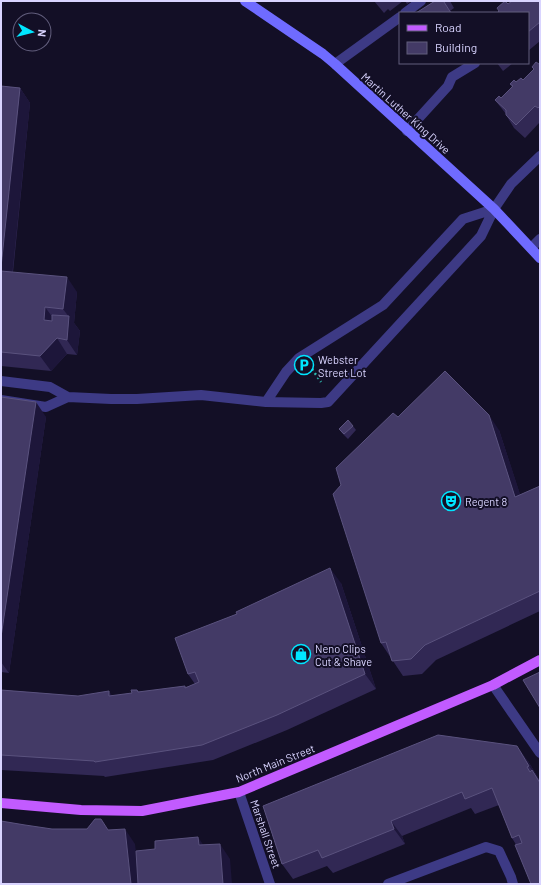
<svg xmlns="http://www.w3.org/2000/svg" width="541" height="885" viewBox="0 0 541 885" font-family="Barlow,sans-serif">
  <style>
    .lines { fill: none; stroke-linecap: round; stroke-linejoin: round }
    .path { stroke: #2fb8b0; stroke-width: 2.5; stroke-dasharray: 2 3; stroke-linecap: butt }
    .lane { stroke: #3d3a85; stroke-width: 10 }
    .street { stroke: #3d3a85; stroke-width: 10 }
    .secondary { stroke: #6f6bff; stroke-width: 10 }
    .primary { stroke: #c25bff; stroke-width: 10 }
    .wall { fill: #312854 }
    .shaded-wall { fill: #1d163a }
    .building { fill: #433a66; stroke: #5a527e }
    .labels { text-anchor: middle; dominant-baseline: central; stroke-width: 4; stroke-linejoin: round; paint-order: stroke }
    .street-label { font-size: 11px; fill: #d9d4ff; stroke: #130f26 }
    .poi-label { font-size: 11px; fill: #d9d4ff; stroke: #130f26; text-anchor: start }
  </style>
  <rect width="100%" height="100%" fill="#130f26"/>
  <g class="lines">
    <!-- path -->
    <path class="path" d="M 312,369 L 321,382"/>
    <!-- lane -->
    <path class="lane" d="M 405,13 L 421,1
      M 335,64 L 400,17
      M 407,131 L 448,86 L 452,77 L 475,63
      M 531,248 L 540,239
      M 1,381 L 50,387 L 68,397 L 111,399 L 137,399 L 201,395 L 266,402 L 321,403 L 328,402 L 481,236 L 494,209
      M 1,400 L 46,407 L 68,397
      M 266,402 L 286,372 L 299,358 L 383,305 L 463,219 L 494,209
      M 388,884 L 486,847 L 499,851 L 511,877 L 513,884"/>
    <!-- street -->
    <path class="street" d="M 494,209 L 511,184 L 540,156
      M 493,685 L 540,753
      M 239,792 L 270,884"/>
    <!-- secondary -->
    <path class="secondary" d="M 245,1 L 323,54 L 335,64 L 494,209 L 540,258"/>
    <!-- primary -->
    <path class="primary" d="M 1,803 L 81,810 L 142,811 L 239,792 L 493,685 L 540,660"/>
  </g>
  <!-- wall -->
  <path class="wall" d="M 374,1 L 403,1 L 390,11 L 388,9 L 384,13 Z
    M 405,1 L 412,1 L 407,4 Z
    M 435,1 L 450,1 L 454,8 L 450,11 L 452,13 L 416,13 Z
    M 540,1 L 540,41 L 528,51 L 528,13 L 508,4 Z
    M 497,63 L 513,63 L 503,71 Z
    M 540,63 L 540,122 L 525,138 L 514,128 L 506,115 L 506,114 L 495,100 L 501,98 L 512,87 L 510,84 L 523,80 L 534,69 L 532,67 L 539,64 Z
    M 1,86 L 20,88 L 30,103 L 13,272 L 77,292 L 74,323 L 80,331 L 77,355 L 67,354 L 51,371 L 1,366 Z
    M 1,397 L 46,417 L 9,673 L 1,672 Z
    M 399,416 L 499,430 L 520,495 L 540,486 L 540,611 L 436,660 L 422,674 L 403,676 L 381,643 L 341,485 Z
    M 353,426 L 356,430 L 348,439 L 342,433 L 339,429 Z
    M 341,583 L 376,689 L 287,730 L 213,760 L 105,777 L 104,776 L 1,770 L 1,690 L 78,696 L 112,696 L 132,693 L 137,690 L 139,692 L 186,687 L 195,684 L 188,674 Z
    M 528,761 L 540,781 L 540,884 L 512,838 L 499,805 L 475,814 L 471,808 L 402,836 L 405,844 L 333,873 L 327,866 L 293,879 L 282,864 Z"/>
  <!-- shaded-wall -->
  <path class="shaded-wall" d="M 20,88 L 30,103 L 11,286 L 1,271 L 1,267 Z
    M 67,277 L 77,292 L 74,323 L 80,331 L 77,355 L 67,340 L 69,317 L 63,309 Z
    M 45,307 L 56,322 L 44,320 Z
    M 57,338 L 67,354 L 51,371 L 40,356 Z
    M 36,402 L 46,417 L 9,673 L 1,662 L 1,637 Z
    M 489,415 L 499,430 L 526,512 L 515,497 Z
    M 330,568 L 341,583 L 376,689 L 365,674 Z
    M 109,691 L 119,706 L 109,696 Z
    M 517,746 L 528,761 L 540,781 L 529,766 Z
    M 391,821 L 402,836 L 405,844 L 394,829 Z
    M 125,829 L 135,844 L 140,884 L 131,884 Z
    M 198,837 L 208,852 L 199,845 Z
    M 220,844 L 230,859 L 232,884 L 223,884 Z"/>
  <!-- building -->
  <path class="building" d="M 435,1 L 445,1 L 444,2 L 451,13 L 416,13 Z
    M 505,1 L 508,4 L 512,1 L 540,1 L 540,22 L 528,32 L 528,13 L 497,13 L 499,11 L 497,8 Z
    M 536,62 L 539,64 L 540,63 L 540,106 L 538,108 L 535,106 L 516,125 L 506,115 L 506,110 L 495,100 L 499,96 L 501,98 L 513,86 L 510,84 L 514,80 L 516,82 L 521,78 L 523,80 L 534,69 L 532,67 Z
    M 1,86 L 20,88 L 1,267 Z
    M 1,271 L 67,277 L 63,309 L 45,307 L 44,320 L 52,321 L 52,315 L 69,316 L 67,340 L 57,338 L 40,356 L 1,352 Z
    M 445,371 L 489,415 L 515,497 L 540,486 L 540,591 L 425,645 L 411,659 L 392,661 L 386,642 L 381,643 L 333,494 L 341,485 L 336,468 L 393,413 L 398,417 Z
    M 1,397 L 36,402 L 1,637 Z
    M 348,420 L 353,426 L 344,434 L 339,429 Z
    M 330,568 L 365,674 L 277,715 L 202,745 L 95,762 L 94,761 L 1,755 L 1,690 L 78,696 L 109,691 L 109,696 L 132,693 L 131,690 L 137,690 L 138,692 L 185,686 L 185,688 L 199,682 L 195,672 L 188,674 L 175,638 L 237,614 L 236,612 Z
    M 540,672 L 540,708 L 523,680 Z
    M 438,735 L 517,746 L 529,766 L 527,767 L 530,772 L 532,770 L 540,783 L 540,884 L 531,884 L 515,845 L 522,843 L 519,835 L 512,838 L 492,788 L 465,799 L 462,792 L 391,821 L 394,829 L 322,858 L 318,850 L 282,864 L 263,806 Z
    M 95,819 L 101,819 L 108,830 L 125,829 L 131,884 L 1,884 L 1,821 L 25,825 L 52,829 L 87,829 Z
    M 198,837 L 199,845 L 220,844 L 223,884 L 138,884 L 136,851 L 155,849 L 155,841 Z"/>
  <!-- icons -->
  <defs>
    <symbol id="parking-ring" viewBox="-11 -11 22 22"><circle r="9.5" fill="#130f26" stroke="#00e5ff" stroke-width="1.5"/><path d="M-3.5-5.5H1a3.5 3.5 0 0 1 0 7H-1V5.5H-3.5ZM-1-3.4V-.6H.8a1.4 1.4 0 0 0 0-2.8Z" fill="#00e5ff"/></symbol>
    <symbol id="theatre-ring" viewBox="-11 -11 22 22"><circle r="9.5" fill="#130f26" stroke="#00e5ff" stroke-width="1.5"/><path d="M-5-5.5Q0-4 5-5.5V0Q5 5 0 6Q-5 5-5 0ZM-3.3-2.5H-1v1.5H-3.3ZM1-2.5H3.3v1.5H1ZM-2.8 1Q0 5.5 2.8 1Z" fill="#00e5ff"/></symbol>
    <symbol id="shop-ring" viewBox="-11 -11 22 22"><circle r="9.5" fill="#130f26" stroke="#00e5ff" stroke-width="1.5"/><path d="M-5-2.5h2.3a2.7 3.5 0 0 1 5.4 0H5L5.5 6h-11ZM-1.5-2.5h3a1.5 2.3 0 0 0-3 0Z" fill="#00e5ff"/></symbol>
  </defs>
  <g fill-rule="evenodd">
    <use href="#parking-ring" x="293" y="354" width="22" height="22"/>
    <use href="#theatre-ring" x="440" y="490" width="22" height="22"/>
    <use href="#shop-ring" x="290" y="643" width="22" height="22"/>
  </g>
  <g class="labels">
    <!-- street labels -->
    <g class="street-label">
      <text transform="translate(406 113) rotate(42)">Martin Luther King Drive</text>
      <text transform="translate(275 763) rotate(-22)">North Main Street</text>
      <text transform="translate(266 834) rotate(71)">Marshall Street</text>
    </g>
    <!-- poi labels -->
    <g class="poi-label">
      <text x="318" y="359">Webster<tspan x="318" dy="13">Street Lot</tspan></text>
      <text x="465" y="501">Regent 8</text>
      <text x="315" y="648">Neno Clips<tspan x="315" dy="13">Cut &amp; Shave</tspan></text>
    </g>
  </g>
  <!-- border -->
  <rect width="541" height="885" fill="none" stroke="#d9d4ff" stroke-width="4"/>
  <!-- legend -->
  <rect x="399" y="12" width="130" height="52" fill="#130f26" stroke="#625e7d"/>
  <rect x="407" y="25" width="20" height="6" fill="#c25bff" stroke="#625e7d"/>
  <text x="435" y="32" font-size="12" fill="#d9d4ff">Road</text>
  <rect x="407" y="42" width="20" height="12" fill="#433a66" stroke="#625e7d"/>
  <text x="435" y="52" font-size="12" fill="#d9d4ff">Building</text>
  <!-- north arrow -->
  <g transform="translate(32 32) rotate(97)"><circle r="19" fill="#130f26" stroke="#625e7d"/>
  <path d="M0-3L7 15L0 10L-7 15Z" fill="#00e5ff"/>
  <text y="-6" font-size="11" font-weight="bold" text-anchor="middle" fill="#d9d4ff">N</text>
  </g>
</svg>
